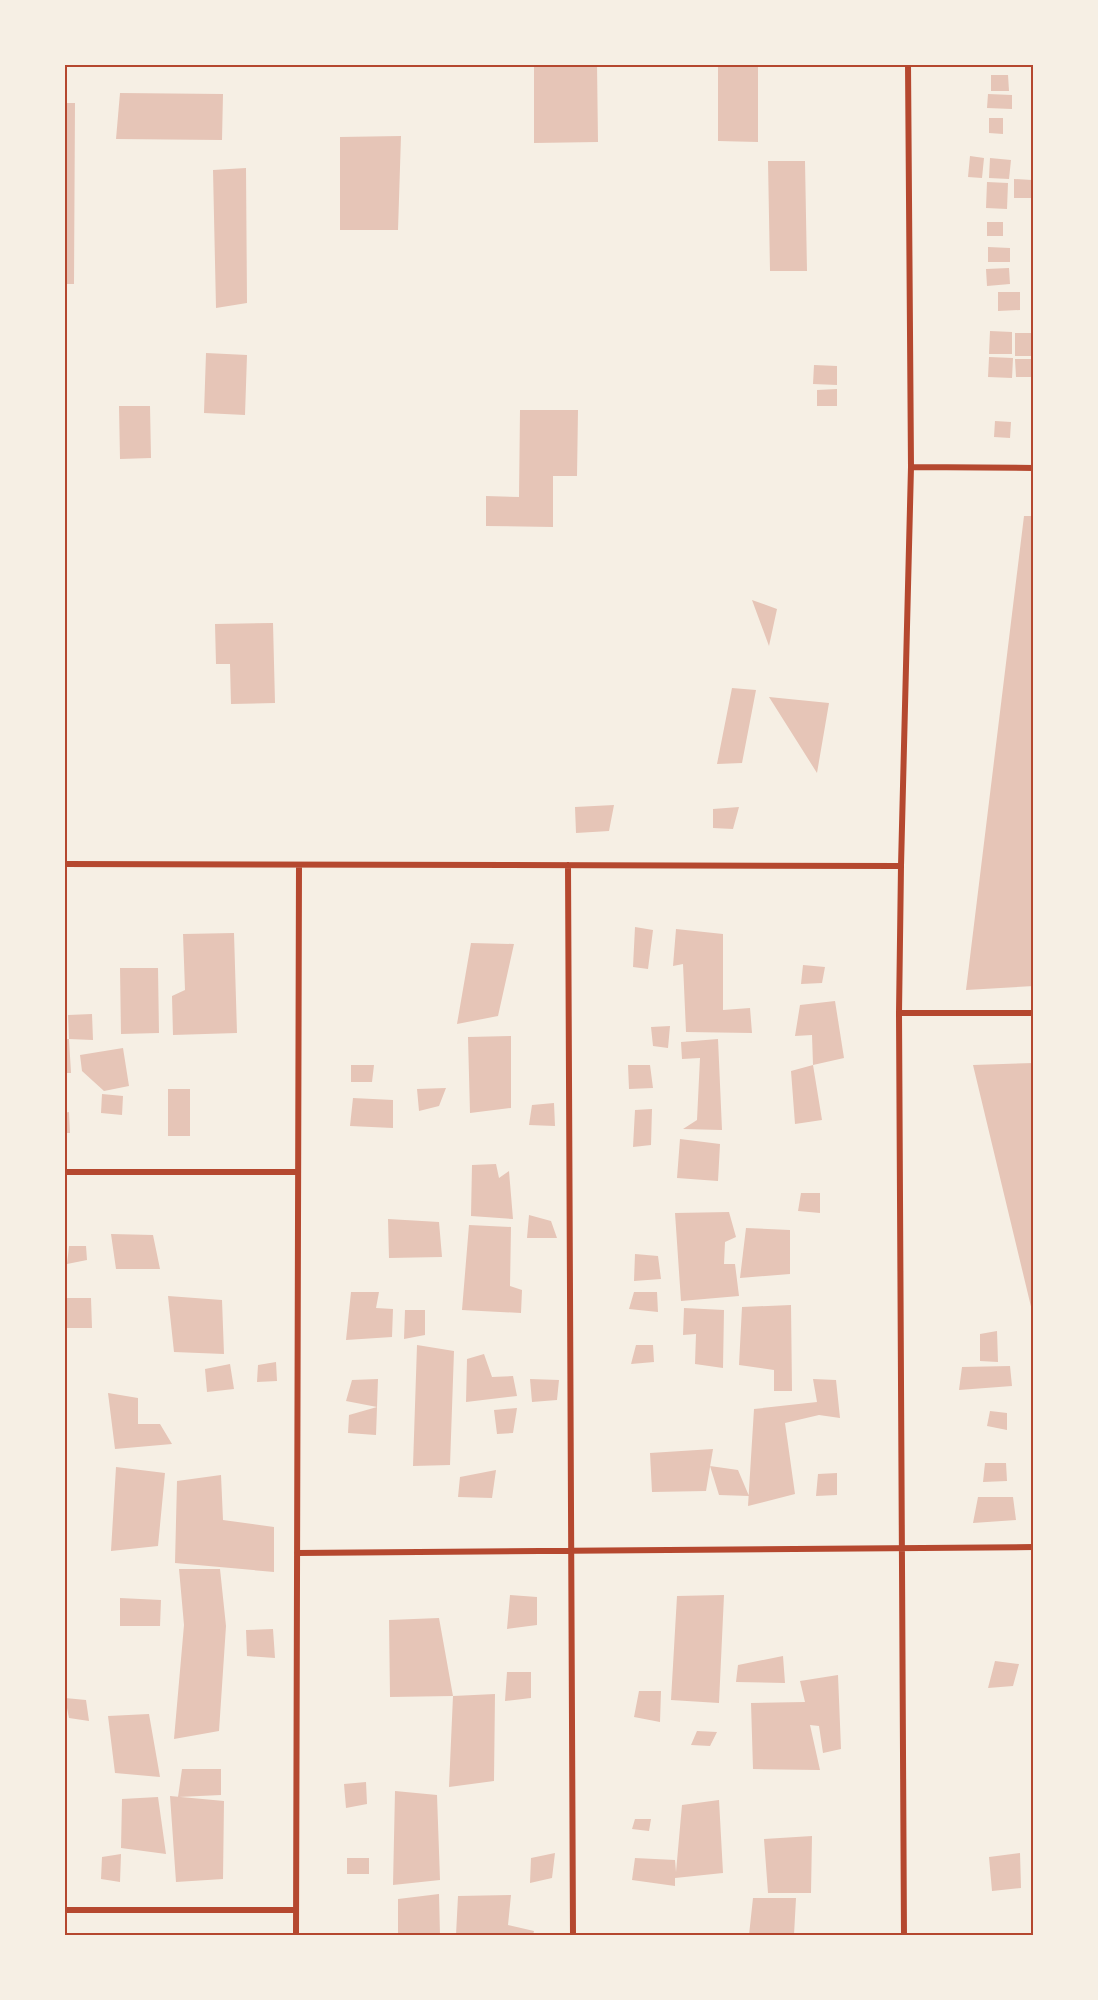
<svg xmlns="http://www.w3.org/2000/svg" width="1098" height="2000" viewBox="0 0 1098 2000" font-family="'Alegreya Sans',sans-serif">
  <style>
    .building { fill: #e6c5b7 }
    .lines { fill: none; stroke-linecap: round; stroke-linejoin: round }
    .minor { stroke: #b5482f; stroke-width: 6 }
    .neatline { fill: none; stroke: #b5482f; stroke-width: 2 }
  </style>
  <rect width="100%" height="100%" fill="#f6efe4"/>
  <!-- building -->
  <path class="building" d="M 534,64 L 597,64 L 598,142 L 534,143 Z
    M 718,64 L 758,64 L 758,142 L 718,141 Z
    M 991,75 L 1008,75 L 1009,91 L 991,91 Z
    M 120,93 L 223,94 L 222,140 L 116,139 Z
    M 988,94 L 1012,95 L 1012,109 L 987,108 Z
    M 64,103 L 75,103 L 74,284 L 64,284 Z
    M 989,118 L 1003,118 L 1003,134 L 989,133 Z
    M 401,136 L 398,230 L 340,230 L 340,137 Z
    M 970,156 L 984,158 L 982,178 L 968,177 Z
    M 990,158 L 1011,160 L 1009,179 L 989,178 Z
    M 768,161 L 805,161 L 807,271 L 770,271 Z
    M 246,168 L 247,303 L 216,308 L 213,170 Z
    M 1014,179 L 1032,180 L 1031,198 L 1014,198 Z
    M 987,182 L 1008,183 L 1007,209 L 986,208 Z
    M 987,222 L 1003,222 L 1003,236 L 987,236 Z
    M 988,247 L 1010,248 L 1010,262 L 988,262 Z
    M 1009,268 L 1010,284 L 987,286 L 986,269 Z
    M 998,292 L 1020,292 L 1020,310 L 998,311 Z
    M 990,331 L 1012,332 L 1012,354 L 989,354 Z
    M 1015,333 L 1034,333 L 1034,356 L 1015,356 Z
    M 206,353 L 247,355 L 245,415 L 204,413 Z
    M 989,357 L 1013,358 L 1012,378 L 988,377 Z
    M 1015,359 L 1034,359 L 1034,377 L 1016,377 Z
    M 814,365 L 837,366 L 837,385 L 813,384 Z
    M 837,389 L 837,406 L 817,406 L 817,390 Z
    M 119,406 L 150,406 L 151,458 L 120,459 Z
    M 520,410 L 578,410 L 577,476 L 553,476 L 553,527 L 486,526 L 486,496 L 519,497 Z
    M 995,421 L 1011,422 L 1010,438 L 994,437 Z
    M 1024,516 L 1034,516 L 1034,986 L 966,990 Z
    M 752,600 L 777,609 L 769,646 Z
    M 273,623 L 275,703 L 231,704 L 230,664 L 216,664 L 215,624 Z
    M 732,688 L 756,690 L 742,763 L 717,764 Z
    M 769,697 L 829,703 L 817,773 Z
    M 614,805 L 609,831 L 576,833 L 575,807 Z
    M 739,807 L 733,829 L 713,828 L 713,809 Z
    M 635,927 L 653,930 L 648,969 L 633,967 Z
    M 676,929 L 723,934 L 723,1010 L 750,1008 L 752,1033 L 686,1032 L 683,964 L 673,966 Z
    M 234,933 L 237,1033 L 173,1035 L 172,996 L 185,990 L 183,934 Z
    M 471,943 L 514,944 L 498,1016 L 457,1024 Z
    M 803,965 L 825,967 L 822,983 L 801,984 Z
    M 120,968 L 158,968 L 159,1033 L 121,1034 Z
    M 835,1001 L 844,1058 L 813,1065 L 812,1035 L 795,1036 L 800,1005 Z
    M 92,1014 L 93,1040 L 69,1039 L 68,1015 Z
    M 670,1026 L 668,1048 L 653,1046 L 651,1027 Z
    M 511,1036 L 511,1108 L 470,1113 L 468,1037 Z
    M 64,1039 L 69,1039 L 71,1073 L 64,1073 Z
    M 718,1039 L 722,1130 L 683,1129 L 697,1120 L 700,1058 L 682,1059 L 681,1042 Z
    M 123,1048 L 129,1086 L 104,1091 L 82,1071 L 80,1055 Z
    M 1034,1063 L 1034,1315 L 1033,1315 L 973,1065 Z
    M 351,1065 L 374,1065 L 372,1082 L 351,1082 Z
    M 628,1065 L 650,1065 L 653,1088 L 629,1089 Z
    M 813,1065 L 822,1120 L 795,1124 L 791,1071 Z
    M 446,1088 L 439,1106 L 419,1111 L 417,1089 Z
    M 168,1089 L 190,1089 L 190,1136 L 168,1136 Z
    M 102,1094 L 123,1096 L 122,1115 L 101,1113 Z
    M 353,1098 L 393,1100 L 393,1128 L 350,1126 Z
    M 554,1103 L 555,1126 L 529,1125 L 532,1105 Z
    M 652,1109 L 651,1145 L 633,1147 L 635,1110 Z
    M 69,1112 L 70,1133 L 64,1133 L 64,1113 Z
    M 680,1139 L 720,1144 L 718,1181 L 677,1178 Z
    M 496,1164 L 499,1178 L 509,1171 L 513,1219 L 471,1216 L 472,1165 Z
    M 801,1193 L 820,1193 L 820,1213 L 798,1211 Z
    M 729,1212 L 736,1237 L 725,1242 L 724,1264 L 735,1264 L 739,1296 L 681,1301 L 675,1213 Z
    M 529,1215 L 551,1221 L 557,1238 L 527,1238 Z
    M 388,1219 L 439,1222 L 442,1257 L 389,1258 Z
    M 469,1225 L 511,1227 L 510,1286 L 522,1290 L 521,1313 L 462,1310 Z
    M 746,1228 L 790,1230 L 790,1274 L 740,1278 Z
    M 111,1234 L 153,1235 L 160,1269 L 116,1269 Z
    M 69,1246 L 86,1246 L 87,1260 L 67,1264 Z
    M 635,1254 L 658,1256 L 661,1279 L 634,1281 Z
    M 351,1292 L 379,1292 L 376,1308 L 393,1309 L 392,1337 L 346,1340 Z
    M 634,1292 L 657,1292 L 658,1312 L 629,1309 Z
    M 168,1296 L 222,1300 L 224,1354 L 174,1352 Z
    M 64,1298 L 91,1298 L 92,1328 L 64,1328 Z
    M 791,1305 L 792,1391 L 774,1391 L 774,1370 L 739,1365 L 742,1307 Z
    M 684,1308 L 724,1310 L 723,1368 L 695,1364 L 696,1334 L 683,1335 Z
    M 405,1310 L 425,1310 L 425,1335 L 404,1339 Z
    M 997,1331 L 998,1362 L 980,1361 L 980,1334 Z
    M 417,1345 L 454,1351 L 450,1465 L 413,1466 Z
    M 636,1345 L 653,1345 L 654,1362 L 631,1364 Z
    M 484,1354 L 492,1377 L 513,1376 L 517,1396 L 466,1402 L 467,1359 Z
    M 276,1362 L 277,1381 L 257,1382 L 258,1365 Z
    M 230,1364 L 234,1389 L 207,1392 L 205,1369 Z
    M 1010,1366 L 1012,1386 L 959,1390 L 962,1367 Z
    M 378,1379 L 376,1435 L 348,1433 L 349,1415 L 377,1407 L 346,1401 L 352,1380 Z
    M 530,1379 L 559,1380 L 557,1400 L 532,1402 Z
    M 813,1379 L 836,1380 L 840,1418 L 819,1415 L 785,1423 L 795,1494 L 748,1506 L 754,1409 L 817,1402 Z
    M 108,1393 L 138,1398 L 138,1424 L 160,1424 L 172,1444 L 115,1449 Z
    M 517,1408 L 513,1433 L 497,1434 L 494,1410 Z
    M 990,1411 L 1007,1413 L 1007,1430 L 987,1426 Z
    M 713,1449 L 706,1491 L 652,1492 L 650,1453 Z
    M 985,1463 L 1006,1463 L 1007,1481 L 983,1482 Z
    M 710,1466 L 738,1470 L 749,1496 L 719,1495 Z
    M 116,1467 L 165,1473 L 158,1546 L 111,1551 Z
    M 496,1470 L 492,1498 L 458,1497 L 460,1477 Z
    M 837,1473 L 837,1495 L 816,1496 L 818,1474 Z
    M 221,1475 L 223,1520 L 274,1527 L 274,1572 L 175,1563 L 177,1481 Z
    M 978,1497 L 1013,1497 L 1016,1520 L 973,1523 Z
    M 179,1569 L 220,1569 L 226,1626 L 219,1731 L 174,1739 L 184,1625 Z
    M 510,1595 L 537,1597 L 537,1625 L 507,1629 Z
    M 724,1595 L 719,1703 L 671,1700 L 677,1596 Z
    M 120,1598 L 161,1600 L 160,1626 L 120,1626 Z
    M 439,1618 L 453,1696 L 495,1694 L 494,1781 L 449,1787 L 453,1696 L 390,1697 L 389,1620 Z
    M 273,1629 L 275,1658 L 247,1656 L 246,1630 Z
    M 783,1656 L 785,1683 L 736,1682 L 738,1665 Z
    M 995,1661 L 1019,1664 L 1013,1686 L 988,1688 Z
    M 507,1672 L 531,1672 L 531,1698 L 505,1701 Z
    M 838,1675 L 841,1749 L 823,1753 L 819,1726 L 810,1725 L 820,1770 L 753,1769 L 751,1703 L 805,1702 L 800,1681 Z
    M 639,1691 L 661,1691 L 660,1722 L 634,1717 Z
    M 65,1698 L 86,1700 L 89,1721 L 69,1718 Z
    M 149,1714 L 160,1777 L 115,1773 L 108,1716 Z
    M 697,1731 L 717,1732 L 710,1746 L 691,1745 Z
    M 182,1769 L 221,1769 L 221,1795 L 178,1797 Z
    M 366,1782 L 367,1804 L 346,1808 L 344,1784 Z
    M 395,1791 L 437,1795 L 440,1880 L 393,1885 Z
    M 170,1796 L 224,1801 L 223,1879 L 176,1882 Z
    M 158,1797 L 166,1854 L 121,1848 L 122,1799 Z
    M 719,1800 L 723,1873 L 675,1878 L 675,1886 L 632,1880 L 635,1858 L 675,1860 L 676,1872 L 682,1805 Z
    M 635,1819 L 651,1819 L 649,1831 L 632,1829 Z
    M 812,1836 L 811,1893 L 768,1893 L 764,1839 Z
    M 555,1853 L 552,1878 L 530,1883 L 531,1858 Z
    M 1020,1853 L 1021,1888 L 992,1891 L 989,1857 Z
    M 121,1854 L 120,1882 L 101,1879 L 102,1857 Z
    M 347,1858 L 369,1858 L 369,1874 L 347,1874 Z
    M 439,1894 L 440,1935 L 398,1935 L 398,1899 Z
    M 511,1895 L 508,1925 L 534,1931 L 533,1935 L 456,1935 L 458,1896 Z
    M 753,1898 L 796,1898 L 794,1935 L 749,1935 Z"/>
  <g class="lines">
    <!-- minor -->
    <path class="minor" d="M 911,467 L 1034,468
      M 64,864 L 901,866
      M 568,865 L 573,1936
      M 899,1013 L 1034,1013
      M 64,1172 L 297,1172
      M 297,1553 L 1034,1547
      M 64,1910 L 296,1910
      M 296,1936 L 299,865
      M 904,1936 L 899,1013 L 901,866 L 911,467 L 908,64"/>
  </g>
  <!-- border -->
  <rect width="1098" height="2000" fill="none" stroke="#f6efe4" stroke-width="132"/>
  <rect x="66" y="66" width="966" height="1868" class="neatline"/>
</svg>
